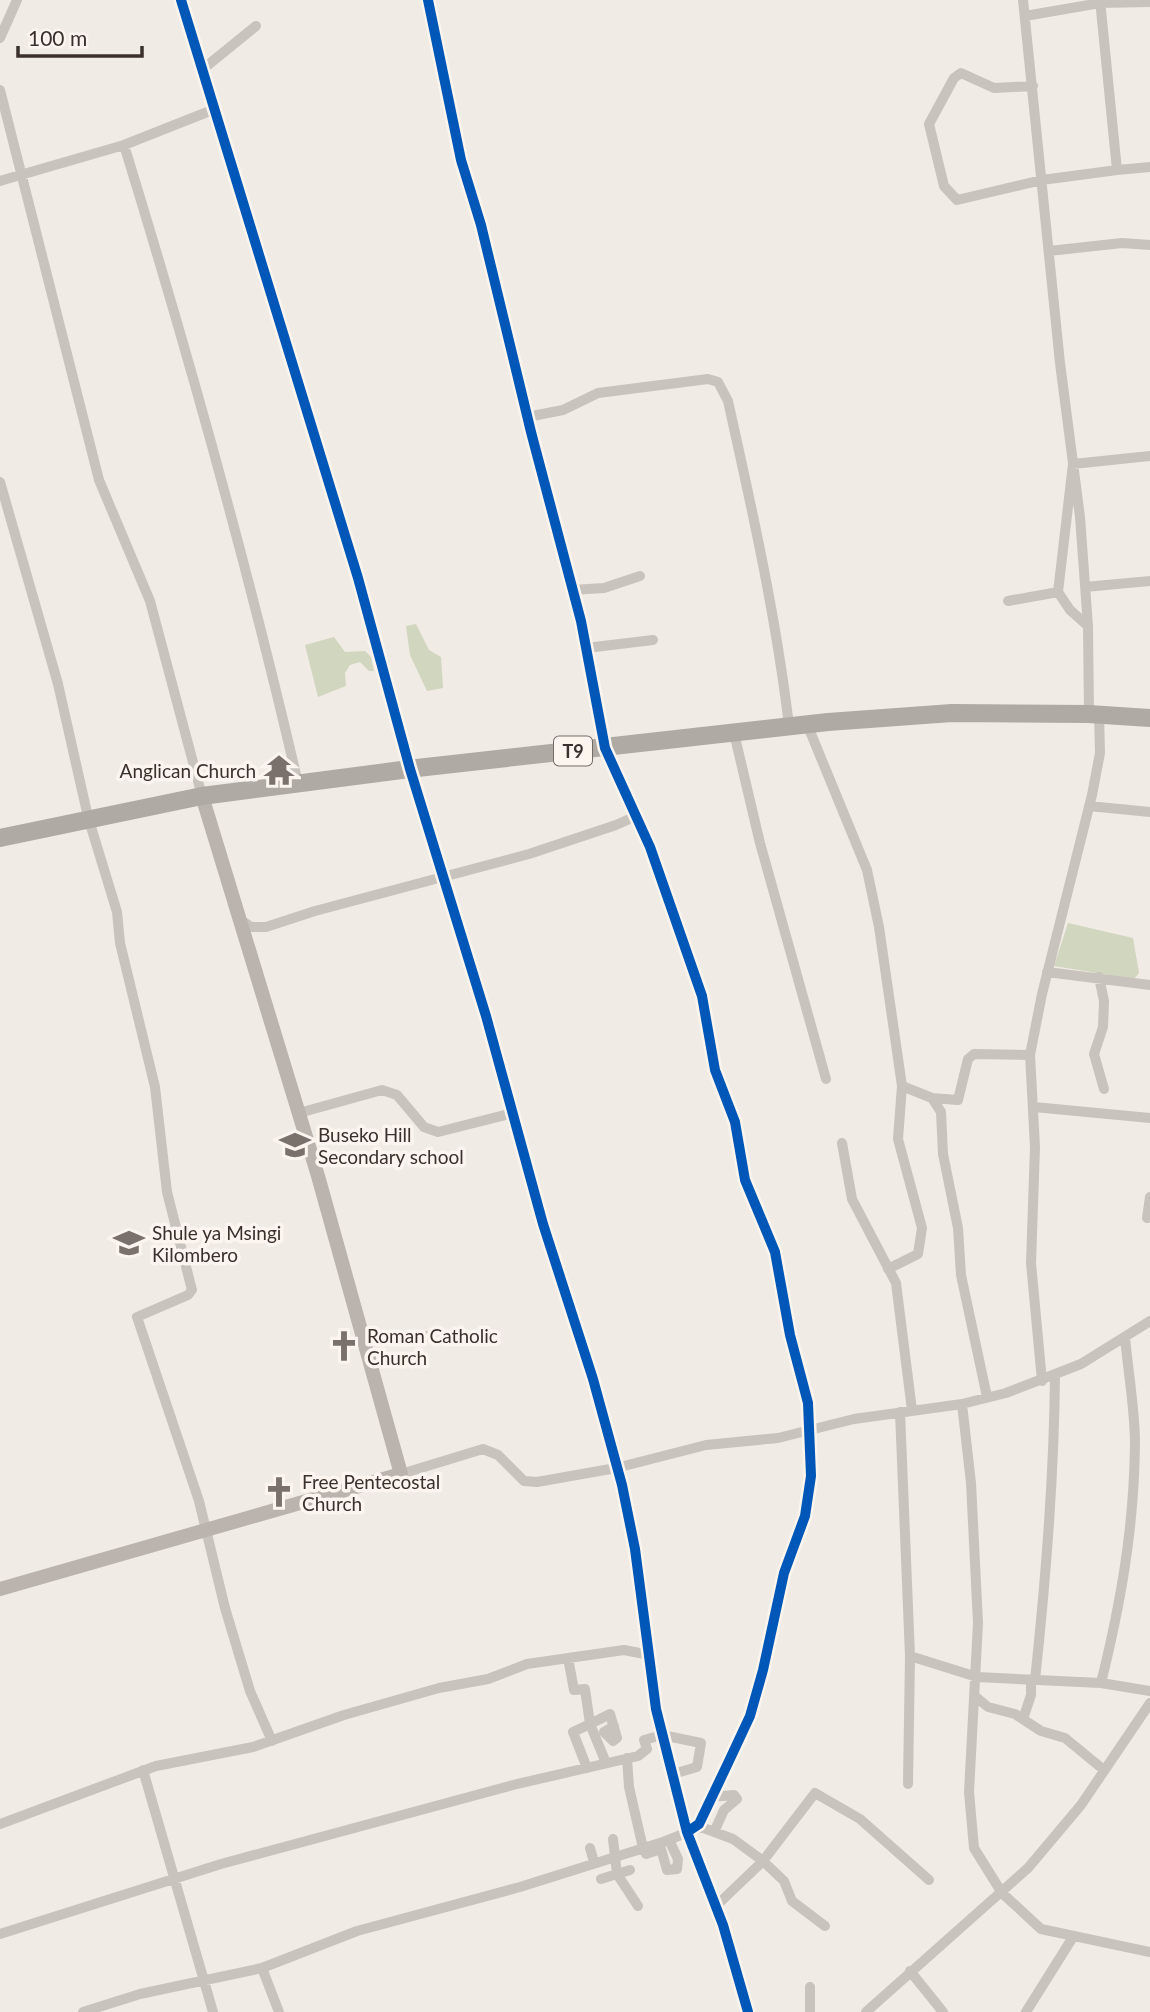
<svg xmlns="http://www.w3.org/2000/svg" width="1150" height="2012" viewBox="0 0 1150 2012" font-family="Lato,sans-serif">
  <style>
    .green { fill: #d1d6bf }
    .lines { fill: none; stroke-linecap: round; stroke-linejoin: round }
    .street { stroke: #c9c3be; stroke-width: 10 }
    .secondary { stroke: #bab3ae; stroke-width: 14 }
    .highway { stroke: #afaaa4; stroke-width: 18 }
    .cycleway-casing { stroke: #fbf5ee; stroke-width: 15 }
    .cycleway { stroke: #0057b8; stroke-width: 10 }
    .labels { text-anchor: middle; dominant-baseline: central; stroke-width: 7; stroke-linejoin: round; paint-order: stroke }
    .shield { fill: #fbf5ee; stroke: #756b66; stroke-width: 2 }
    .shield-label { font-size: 18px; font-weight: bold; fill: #3b302b }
    .poi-label { font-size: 19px; fill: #3b302b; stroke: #fbf5ee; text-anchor: start }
  </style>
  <rect width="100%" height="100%" fill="#f0ebe5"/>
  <!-- green -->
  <path class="green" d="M 416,624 L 429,650 L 441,657 L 443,688 L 427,691 L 410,655 L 406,626 Z
    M 334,637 L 345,652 L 365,651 L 371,657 L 374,671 L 369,671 L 360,662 L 350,665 L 345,673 L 346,686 L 318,697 L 305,645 Z
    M 1068,923 L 1133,938 L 1139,973 L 1134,979 L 1054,966 Z"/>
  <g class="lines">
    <!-- street -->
    <path class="street" d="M 181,0 L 358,578 L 410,769 L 486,1016 L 543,1224 L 593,1379 L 622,1485 L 635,1549 L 656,1709 L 687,1832 L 723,1925 L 748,2012
      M 428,0 L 461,160 L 481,225 L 531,432 L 581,621 L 605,748 L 650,847 L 702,996 L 715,1070 L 735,1122 L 745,1180 L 775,1252 L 790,1335 L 808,1403 L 811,1476 L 805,1516 L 784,1573 L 763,1670 L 750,1716 L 729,1761 L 699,1824 L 687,1832
      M 1023,0 L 1060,363 L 1080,517 L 1088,626 L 1089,714
      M 1100,0 L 1117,170 L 1150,167
      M 1025,16 L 1100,3 L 1150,2
      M 0,38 L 17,0
      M 203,69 L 256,26
      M 1033,86 L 994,88 L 961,73 L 954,78 L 929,124 L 944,186 L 957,200 L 1042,180 L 1117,170
      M 0,90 L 99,480 L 150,601 L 202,796
      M 124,145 C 189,356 248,568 298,783
      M 0,181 L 124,145 L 215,109
      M 1049,251 L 1122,243 L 1150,245
      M 527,417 L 563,410 L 598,393 L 708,379 L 718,382 L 728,401 C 752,509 776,616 789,726
      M 0,482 L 58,684 L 88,817 L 117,912 L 120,943 L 155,1087 L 167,1192 L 192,1290 L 188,1295 L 137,1317 L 199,1501 L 225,1608 L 250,1691 L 272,1741
      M 1085,587 L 1150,581
      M 572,590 L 604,588 L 640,576
      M 1008,601 L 1058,592
      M 1088,626 L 1070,610 L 1058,592 L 1073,464 L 1150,456
      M 586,648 L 653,640
      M 807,724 L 867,870 L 879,927 L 902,1086 L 898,1139 L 922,1228 L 918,1254 L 888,1269
      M 734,733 L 760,843 L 826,1079
      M 1089,806 L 1150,812
      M 239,919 L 251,927 L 266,927 L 315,911 L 529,854 L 616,825 L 636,816
      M 1047,972 L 1150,985
      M 1099,977 L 1104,1001 L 1103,1027 L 1094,1054 L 1104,1089
      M 902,1086 L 932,1098 L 941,1112 L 943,1154 L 958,1228 L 961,1275 L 987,1397
      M 932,1098 L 958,1100 L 968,1059 L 974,1054 L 1030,1055
      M 1034,1107 L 1150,1118
      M 299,1113 L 382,1090 L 397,1095 L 424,1127 L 438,1132 L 513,1113
      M 842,1143 L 852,1199 L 896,1283 L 912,1410
      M 1147,1218 L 1150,1197
      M 363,1336 L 426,1336
      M 1042,1381 L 1031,1263 L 1035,1147 L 1030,1055 L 1042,994 L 1092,795 L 1100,753 L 1099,715
      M 962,1404 L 971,1483 L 978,1623 L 969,1792 L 974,1848 L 1002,1893 L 1041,1929 L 1150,1952
      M 900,1412 L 910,1656 L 908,1784
      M 401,1474 L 483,1449 L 498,1455 L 524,1481 L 537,1482 L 616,1468 L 706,1445 L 778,1438 L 854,1419 L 962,1404 L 1006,1393 L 1081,1364 L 1150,1321
      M 910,1656 L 977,1677 L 1101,1683 L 1150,1691
      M 568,1658 L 574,1690 L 585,1689 L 590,1724 L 573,1732 L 587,1768
      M 1035,1680 C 1046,1578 1054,1478 1055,1376
      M 1101,1683 C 1121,1602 1134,1528 1135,1444 C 1135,1409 1128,1372 1125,1337
      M 976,1697 L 988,1707 L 1015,1714 L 1041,1731 L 1065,1738 L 1104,1770
      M 1023,1719 L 1031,1695 L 1031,1680
      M 627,1758 L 629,1787 L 643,1848 L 646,1854 L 661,1849 L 667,1870 L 677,1869 L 678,1859 L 669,1840
      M 606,1763 L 590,1724 L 610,1714 L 617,1738 L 613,1741 L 604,1732 L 614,1726
      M 143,1770 L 213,2012
      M 711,1797 L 734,1795 L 737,1799 L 724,1810 L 715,1830
      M 0,1824 L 156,1766 L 253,1747 L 344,1715 L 439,1688 L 488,1679 L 527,1664 L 624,1650 L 650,1655
      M 613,1839 L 617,1874 L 630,1870
      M 590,1848 L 594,1862
      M 601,1879 L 617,1874 L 638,1906
      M 716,1906 L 763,1861 L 815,1793 L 860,1819 L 929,1880
      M 0,1934 L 221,1864 L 513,1785 L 638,1756 L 647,1749 L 644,1740 L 662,1735 L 701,1743 L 697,1767 L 673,1774
      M 262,1968 L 279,2012
      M 910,1971 L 943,2012
      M 810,1987 L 810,2012
      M 83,2012 L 140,1994 L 262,1968 L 357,1931 L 520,1887 L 663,1842 L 701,1827 L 733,1839 L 763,1861 L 784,1881 L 792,1901 L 825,1926
      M 866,2012 L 1028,1868 L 1081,1805 L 1150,1703
      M 1026,2012 L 1073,1937"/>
    <!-- secondary -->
    <path class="secondary" d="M 0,1589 L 401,1474 L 318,1176 L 202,796"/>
    <!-- highway -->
    <path class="highway" d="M 0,838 L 202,796 L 417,768 L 828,722 L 952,713 L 1089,714 L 1150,718"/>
    <defs>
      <path id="cycleway" d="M 181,0 L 358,578 L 410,769 L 486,1016 L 543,1224 L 593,1379 L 622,1485 L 635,1549 L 656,1709 L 687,1832 L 723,1925 L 748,2012
        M 428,0 L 461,160 L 481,225 L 531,432 L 581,621 L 605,748 L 650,847 L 702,996 L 715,1070 L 735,1122 L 745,1180 L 775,1252 L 790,1335 L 808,1403 L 811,1476 L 805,1516 L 784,1573 L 763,1670 L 750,1716 L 729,1761 L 699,1824 L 687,1832"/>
    </defs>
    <!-- cycleway casing -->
    <use href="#cycleway" class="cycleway-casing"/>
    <!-- cycleway -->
    <use href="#cycleway" class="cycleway"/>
  </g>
  <!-- icons -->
  <defs>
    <symbol id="temple-bare" viewBox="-9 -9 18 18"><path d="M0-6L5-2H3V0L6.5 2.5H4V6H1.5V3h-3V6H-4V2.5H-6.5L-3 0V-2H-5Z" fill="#7a716c" stroke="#fbf5ee" stroke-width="2.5" paint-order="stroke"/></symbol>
    <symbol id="school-bare" viewBox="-9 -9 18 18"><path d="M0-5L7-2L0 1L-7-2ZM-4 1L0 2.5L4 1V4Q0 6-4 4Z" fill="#7a716c" stroke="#fbf5ee" stroke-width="2.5" paint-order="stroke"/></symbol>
    <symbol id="church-bare" viewBox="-9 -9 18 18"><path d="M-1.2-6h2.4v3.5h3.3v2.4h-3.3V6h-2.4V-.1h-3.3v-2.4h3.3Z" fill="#7a716c" stroke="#fbf5ee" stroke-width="2.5" paint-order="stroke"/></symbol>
  </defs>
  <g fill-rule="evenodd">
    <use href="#temple-bare" x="257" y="748" width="44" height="44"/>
    <use href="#school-bare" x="273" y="1123" width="44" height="44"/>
    <use href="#school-bare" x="107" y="1221" width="44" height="44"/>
    <use href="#church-bare" x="322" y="1324" width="44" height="44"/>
    <use href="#church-bare" x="257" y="1470" width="44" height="44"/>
  </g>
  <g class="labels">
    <!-- shield labels -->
    <rect class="shield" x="554" y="736.5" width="38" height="29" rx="5"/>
    <g class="shield-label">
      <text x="573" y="751">T9</text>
    </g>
    <!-- poi labels -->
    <g class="poi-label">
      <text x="256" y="770" text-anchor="end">Anglican Church</text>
      <text x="318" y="1134">Buseko Hill<tspan x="318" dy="22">Secondary school</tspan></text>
      <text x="152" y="1232">Shule ya Msingi<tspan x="152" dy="22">Kilombero</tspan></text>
      <text x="367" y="1335">Roman Catholic<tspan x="367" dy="22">Church</tspan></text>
      <text x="302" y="1481">Free Pentecostal<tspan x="302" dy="22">Church</tspan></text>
    </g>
  </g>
  <!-- scale -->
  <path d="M18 46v10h124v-10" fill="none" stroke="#3b302b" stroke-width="3.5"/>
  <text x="28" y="46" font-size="21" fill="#3b302b" stroke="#fbf5ee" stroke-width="5" paint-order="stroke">100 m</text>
</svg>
